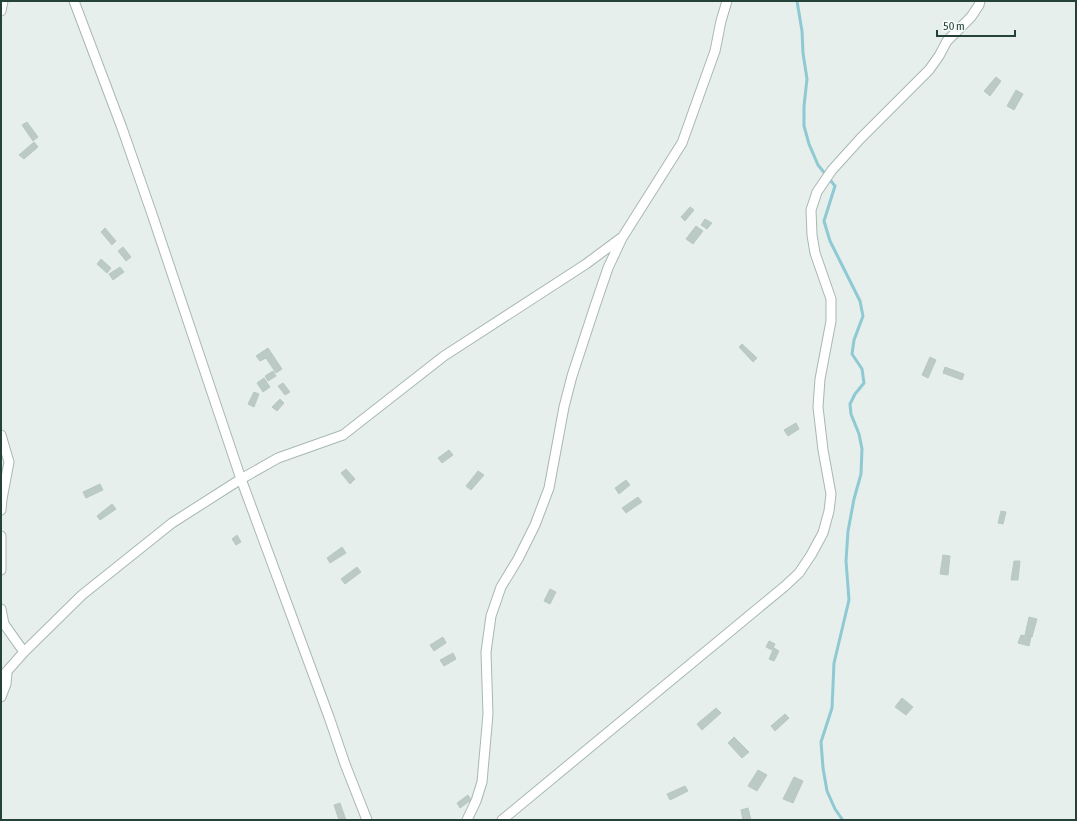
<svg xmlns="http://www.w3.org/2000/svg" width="1077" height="821" viewBox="0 0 1077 821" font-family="'Asap Condensed',sans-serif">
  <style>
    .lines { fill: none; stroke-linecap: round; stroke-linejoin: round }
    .stream { stroke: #8ec9d4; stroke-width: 3 }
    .building { fill: #bbcac4; stroke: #b8c9c2 }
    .minor-casing { stroke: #a8b8b2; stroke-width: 11 }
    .minor { stroke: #fff; stroke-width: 9 }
  </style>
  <rect width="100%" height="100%" fill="#e6efeb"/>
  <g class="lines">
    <!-- stream -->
    <path class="stream" d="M 797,1 L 802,31 L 803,53 L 807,79 L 804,106 L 804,126 L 809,144 L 818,165 L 835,186 L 824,221 L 830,241 L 860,301 L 863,316 L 854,340 L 852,354 L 862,369 L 864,383 L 855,394 L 850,404 L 851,414 L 859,434 L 862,449 L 861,474 L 854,499 L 848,531 L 846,561 L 849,600 L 834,663 L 832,708 L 821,742 L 823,768 L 827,791 L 835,809 L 842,819"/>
  </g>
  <!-- building -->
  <path class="building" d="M 996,77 L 1001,81 L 990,96 L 984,91 Z
    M 1016,90 L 1023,94 L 1014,110 L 1007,106 Z
    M 27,122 L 38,137 L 33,141 L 22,125 Z
    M 34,142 L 38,147 L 24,159 L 19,155 Z
    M 690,207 L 694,210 L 685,221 L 681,217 Z
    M 705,219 L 712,223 L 707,229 L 701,225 Z
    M 696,226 L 703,231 L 693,244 L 686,239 Z
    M 105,228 L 116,241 L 112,245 L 101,232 Z
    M 123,247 L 131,257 L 126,261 L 118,251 Z
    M 101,259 L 111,268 L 107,273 L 97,264 Z
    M 120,267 L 124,272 L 113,280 L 109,274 Z
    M 742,344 L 757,358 L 753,362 L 739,347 Z
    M 268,348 L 282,369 L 276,373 L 266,358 L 260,361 L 256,356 Z
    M 930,357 L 936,360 L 928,378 L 922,375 Z
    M 945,367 L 964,374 L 962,380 L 943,373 Z
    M 273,371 L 276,376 L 268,381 L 265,376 Z
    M 264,378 L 270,387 L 263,392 L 257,383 Z
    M 283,383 L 290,392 L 285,395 L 278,386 Z
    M 254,392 L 259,394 L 254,407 L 248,404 Z
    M 280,399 L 284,403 L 277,411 L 272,407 Z
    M 796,423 L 799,429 L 788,436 L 784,430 Z
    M 449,450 L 453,455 L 442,463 L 438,458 Z
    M 346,469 L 355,479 L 350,484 L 341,473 Z
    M 478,471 L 484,475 L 471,490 L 466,486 Z
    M 626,480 L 630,485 L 619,494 L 615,488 Z
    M 100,484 L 103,490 L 86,498 L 83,492 Z
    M 638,497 L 642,502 L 626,513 L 622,508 Z
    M 112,504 L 116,509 L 100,520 L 97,516 Z
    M 1001,511 L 1006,512 L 1003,524 L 998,523 Z
    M 237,535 L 241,542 L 236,545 L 232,539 Z
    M 342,547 L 346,553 L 330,563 L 327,558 Z
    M 943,555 L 950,556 L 948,575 L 940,574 Z
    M 1014,561 L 1020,561 L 1018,580 L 1011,580 Z
    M 357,567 L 361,572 L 345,584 L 341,579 Z
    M 550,589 L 556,592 L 550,604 L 544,601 Z
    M 1029,617 L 1037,619 L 1032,637 L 1025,635 Z
    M 1021,635 L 1031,637 L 1029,646 L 1018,643 Z
    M 443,637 L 446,643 L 434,651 L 430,645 Z
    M 769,641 L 775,644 L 772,650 L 766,647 Z
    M 774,648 L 779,651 L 774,661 L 769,659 Z
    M 453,653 L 456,659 L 444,666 L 440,660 Z
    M 902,698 L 913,707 L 906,715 L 895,707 Z
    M 716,708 L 721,713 L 702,730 L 697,724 Z
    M 785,714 L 789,718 L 775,731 L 771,726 Z
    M 734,737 L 749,752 L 742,758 L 728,743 Z
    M 758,770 L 767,775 L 757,791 L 748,786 Z
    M 794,777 L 803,781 L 793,803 L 783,799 Z
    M 685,786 L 688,791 L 670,800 L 667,794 Z
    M 468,795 L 471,800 L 460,808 L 457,803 Z
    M 340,803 L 346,820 L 339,820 L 334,805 Z
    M 748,808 L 751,820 L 743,820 L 741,810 Z"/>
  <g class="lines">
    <defs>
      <path id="minor" d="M 74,1 L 122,128 L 152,214 L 241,479 L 329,717 L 345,764 L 367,820
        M 1,11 L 3,1
        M 1,435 L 9,462 L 2,499 L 1,510
        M 1,536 L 1,570
        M 1,609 L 4,624 L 24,652
        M 1,678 L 24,652 L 82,595 L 172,523 L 241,479 L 278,458 L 343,435 L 444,356 L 586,264 L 621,238
        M 1,697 L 6,684 L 7,673
        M 467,820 L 476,801 L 482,782 L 488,714 L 486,652 L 491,616 L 501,587 L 518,559 L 535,525 L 549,488 L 564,407 L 572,376 L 595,306 L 608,268 L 622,238 L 682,143 L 715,51 L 721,21 L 727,1
        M 502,820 L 785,586 L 799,573 L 811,555 L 823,533 L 829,511 L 831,494 L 823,450 L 818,407 L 820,379 L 831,321 L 831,299 L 815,253 L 812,235 L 811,210 L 817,192 L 832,170 L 860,139 L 929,70 L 939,56 L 947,41 L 971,17 L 979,5 L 980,1"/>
    </defs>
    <!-- minor casing -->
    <use href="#minor" class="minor-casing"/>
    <!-- minor -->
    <use href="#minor" class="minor"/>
  </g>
  <!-- border -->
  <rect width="1077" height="821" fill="none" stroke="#24423a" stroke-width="4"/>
  <!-- scale -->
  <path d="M937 30v6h78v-6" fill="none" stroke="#24423a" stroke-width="2"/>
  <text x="943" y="30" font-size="12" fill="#24423a" stroke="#f7fbf9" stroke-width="3" paint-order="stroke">50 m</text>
</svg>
